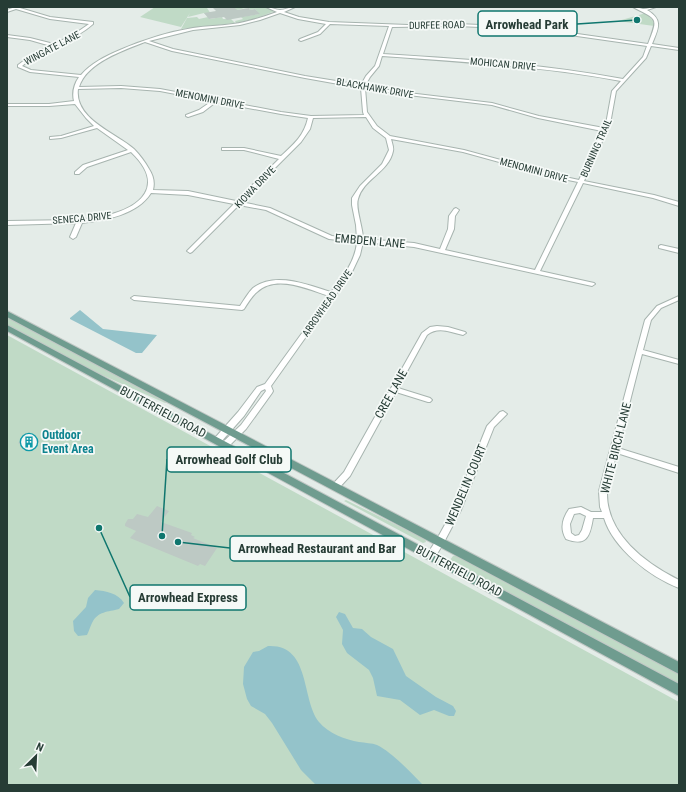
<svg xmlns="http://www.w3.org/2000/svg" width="686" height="792" viewBox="0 0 686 792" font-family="'Roboto Condensed',sans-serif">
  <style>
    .green { fill: #c0dac6 }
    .water { fill: #94c3ca }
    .building { fill: #bdc9c4 }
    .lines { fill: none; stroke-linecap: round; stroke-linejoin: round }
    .minor-casing { stroke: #a7b4af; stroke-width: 2 }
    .major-casing { stroke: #c2c8c6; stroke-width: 2 }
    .minor { fill: #fff; fill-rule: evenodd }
    .major { fill: #6f9c8f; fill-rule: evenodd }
    .labels { text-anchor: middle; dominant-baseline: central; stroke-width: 3.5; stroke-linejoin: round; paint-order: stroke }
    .far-street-label { font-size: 10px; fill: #263c35; stroke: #f5f9f7 }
    .street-label { font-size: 12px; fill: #263c35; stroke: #f5f9f7 }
    .culture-label { font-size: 12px; font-weight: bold; fill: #0d838f; stroke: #f5f9f7; text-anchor: start }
    .leader { fill: none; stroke: #0f766e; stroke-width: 1.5 }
    .callout-dot { fill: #0f766e; stroke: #f5f9f7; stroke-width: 1.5 }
    .callout { fill: #f5f9f7; stroke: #0f766e; stroke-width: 1.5 }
    .callout-label { font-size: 13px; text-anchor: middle; font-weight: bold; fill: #263c35 }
  </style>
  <rect width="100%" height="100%" fill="#e4ece8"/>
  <!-- green -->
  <path class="green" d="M 155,7 L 209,7 L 207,8 L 211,14 L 206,15 L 204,13 L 188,17 L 190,13 L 181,27 L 140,17 Z
    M 234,7 L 246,7 L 241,9 C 253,6 264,6 275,11 L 254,19 L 236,23 L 235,21 L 243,19 L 241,17 L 259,14 L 255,9 L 250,10 L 249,8 L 236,10 Z
    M 646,13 L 655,23 L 654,26 L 618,21 Z
    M 197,17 L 199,19 L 208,17 L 210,19 L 222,17 L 223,19 L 231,19 L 235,23 L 181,29 L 187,18 Z
    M 7,317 L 167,402 L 165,403 L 93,371 L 7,325 Z
    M 7,335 L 679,702 L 679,785 L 7,785 Z
    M 346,500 L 425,539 L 426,542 L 423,543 L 344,501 Z
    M 453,556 L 458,556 L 679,674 L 679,684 L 452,563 L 450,560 Z"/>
  <!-- water -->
  <path class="water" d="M 80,310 L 103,329 L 157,335 L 142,353 L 136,353 L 70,319 L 70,318 Z
    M 95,590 C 106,591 118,593 124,603 L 119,609 C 108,612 98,611 92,623 C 90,627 89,631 87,635 L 78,636 L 74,631 L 73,621 L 86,607 L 88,598 Z
    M 339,612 L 345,614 L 353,628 L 362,629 L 371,637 L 393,649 L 406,676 L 436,697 L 453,706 L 456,711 L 454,716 L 449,716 L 434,710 L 420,715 L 400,700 L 377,696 L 373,678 L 369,670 L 347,653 L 342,644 L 343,630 L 336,617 Z
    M 268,646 C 311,644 301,699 319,722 C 328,733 346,740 359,742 C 365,743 372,743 377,745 C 392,752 411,773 423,785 L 316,785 L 301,770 L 272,723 L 265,714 L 251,706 L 247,699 L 243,684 L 244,667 L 253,652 L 259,651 Z"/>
  <!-- building -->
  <path class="building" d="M 212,7 L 234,7 L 237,10 L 249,8 L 250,10 L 255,9 L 260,14 L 227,20 L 224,17 L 209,19 L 204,13 L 216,11 Z
    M 30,434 L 40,441 L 29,450 L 18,443 Z
    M 157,506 L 169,511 L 161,522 L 192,533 L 191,535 L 195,537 L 193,538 L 217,548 L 205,566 L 200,564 L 198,566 L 130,538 L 136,531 L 125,526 L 125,524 L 128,519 L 133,519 L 137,514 L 148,517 Z"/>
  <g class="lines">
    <defs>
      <path id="minor" d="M 15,7 L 21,7 L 20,8 L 50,17 L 93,22 L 93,24 C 83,33 71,39 58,45 L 58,47 C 48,47 30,59 22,66 L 31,70 L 81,75 C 91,63 106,56 120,50 C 143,40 168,32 193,28 C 206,26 219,26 233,24 C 248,22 263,17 277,12 L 266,7 C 271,7 276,10 280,10 C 285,10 289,7 295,7 L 284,12 L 299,17 L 329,22 L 408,25 L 457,24 L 528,27 L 648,44 C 659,16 657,20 633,7 C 637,7 639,8 643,9 C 647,9 652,7 656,7 L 647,10 C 664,20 658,29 652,44 L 679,48 L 679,50 L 651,46 L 646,58 L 616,91 L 610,124 L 584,181 L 654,195 L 679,202 L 679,206 L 653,198 L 583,183 L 540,271 L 594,283 L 595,284 L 592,286 L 414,247 L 363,242 L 360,255 L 352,272 L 271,386 L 273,391 L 272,393 L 246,429 L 228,447 L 222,447 L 221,445 L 222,443 L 241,425 L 266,391 L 265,389 L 261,391 L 244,416 L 220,443 L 214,443 L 213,441 L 214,439 L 238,412 L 257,387 L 265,384 L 329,296 C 308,289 276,274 257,292 C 252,296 248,303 244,309 L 242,310 L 134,300 L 131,298 L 134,296 L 240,306 C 244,300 248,293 253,288 C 275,271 308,285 331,292 C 343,277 355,262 357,242 L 329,239 L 266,210 L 239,205 L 192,252 L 190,253 L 187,251 L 234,204 L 188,195 L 151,193 C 137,215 106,220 82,223 L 76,237 L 73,239 L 70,237 L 76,223 L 7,225 L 7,221 L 77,220 L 80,218 C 87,220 97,218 104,216 C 142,208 166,185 131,152 L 87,167 L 79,174 L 75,174 L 75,172 L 83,165 L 128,150 L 97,128 L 61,138 L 50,139 L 50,137 L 61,136 L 94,126 L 86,118 L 75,104 L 49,106 L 7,106 L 7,104 L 49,104 L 74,101 C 72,93 74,84 79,77 L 30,72 L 18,67 L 18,65 L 34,53 L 51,46 L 30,40 L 7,37 L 7,35 L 30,38 L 54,44 L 73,35 L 89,24 L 50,19 L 16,9 L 7,12 L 7,10 ZM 280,13 L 298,19 L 326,24 L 318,32 L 300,39 L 299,40 L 301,41 L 320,34 L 330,24 L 389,26 L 375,66 L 366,76 L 361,85 L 305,76 L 173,49 L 149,41 L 193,30 L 240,25 L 260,20 ZM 457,26 L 528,29 L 647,46 L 643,57 L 623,79 C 544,64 464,59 383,54 L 392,27 ZM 145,42 L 172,51 L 305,78 L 361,88 L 363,112 L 364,115 L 311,116 L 281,112 L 160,89 L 121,86 L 79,87 C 86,63 124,50 145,42 ZM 382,56 C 462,62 542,66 621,81 L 612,91 L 606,124 L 604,128 L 539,116 L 492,103 L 400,92 L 365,86 L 370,77 L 379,66 ZM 121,88 L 160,91 L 212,101 L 199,110 L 186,115 L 186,116 L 188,117 L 203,112 L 216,102 L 281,114 L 308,118 C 304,136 294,144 281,156 L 244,148 L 222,148 L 222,150 L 244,150 L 279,159 L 236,201 L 188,191 L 153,190 C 155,182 153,175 149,169 C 145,162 140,155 134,149 C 116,133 74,119 78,89 ZM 365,88 L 400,94 L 492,105 L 538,118 L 602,131 L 579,180 L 556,175 L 464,150 L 390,136 L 377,126 L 367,112 ZM 366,117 L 373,128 L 386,138 L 389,150 L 382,164 L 360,186 L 352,198 L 352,205 L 356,225 L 357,239 L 332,236 L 270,208 L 241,202 L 301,142 L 310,129 L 313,118 ZM 391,139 L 463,152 L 553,177 L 578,182 L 535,270 L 445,250 L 454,229 L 455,216 L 459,210 L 456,208 L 454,209 L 449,216 L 448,229 L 440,249 L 414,243 L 363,239 C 363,227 355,208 358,199 C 363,179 389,172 393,151 C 394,148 392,143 391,139 Z
        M 661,245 L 679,249 L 679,253 L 659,248 L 659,246 Z
        M 679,296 L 679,300 L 661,308 L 651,320 L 643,350 L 679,360 L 679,364 L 642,354 L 618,448 L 679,467 L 679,473 L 617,453 C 614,464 607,482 607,492 C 606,534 645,563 679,580 L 679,588 C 650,577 613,548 604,518 L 593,518 C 590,536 587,547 566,539 C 560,529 562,519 569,509 L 581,507 L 591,512 L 602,512 L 600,507 L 599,491 L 645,320 L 657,306 ZM 580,513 L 586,516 L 582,530 L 579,535 L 575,536 L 571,533 L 570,524 L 574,514 Z
        M 437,326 L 448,327 L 465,332 L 466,333 L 463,335 C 450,332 438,326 427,335 L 398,388 L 430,398 L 432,400 L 430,402 L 428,402 L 396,392 L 350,476 L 338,489 L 335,490 L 332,489 L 331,487 L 332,485 L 344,472 L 422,333 L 430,327 Z
        M 503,411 L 507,414 L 494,427 L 461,510 L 443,544 L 434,559 L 431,560 L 428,559 L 427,556 L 428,553 L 437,539 L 453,510 L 487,426 L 500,412 Z"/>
      <path id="major" d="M 7,311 L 679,662 L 679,674 L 7,317 Z
        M 7,325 L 679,684 L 679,696 L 7,331 Z"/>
    </defs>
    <!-- minor casing -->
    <use href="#minor" class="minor-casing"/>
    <!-- major casing -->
    <use href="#major" class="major-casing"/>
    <!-- minor -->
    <use href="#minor" class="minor"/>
    <!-- major -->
    <use href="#major" class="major"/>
  </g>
  <!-- icons -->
  <defs>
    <symbol id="building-ring" viewBox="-11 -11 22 22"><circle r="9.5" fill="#f5f9f7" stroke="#0f9aa8" stroke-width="1.5"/><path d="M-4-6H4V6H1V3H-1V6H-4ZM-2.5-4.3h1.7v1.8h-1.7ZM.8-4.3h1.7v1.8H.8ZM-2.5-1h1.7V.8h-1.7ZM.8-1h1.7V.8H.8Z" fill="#0f9aa8"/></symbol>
  </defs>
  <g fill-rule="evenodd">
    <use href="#building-ring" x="19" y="432" width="20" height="20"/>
  </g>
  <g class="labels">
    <!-- far-street labels -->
    <g class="far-street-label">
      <text transform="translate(437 25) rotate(-1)">DURFEE ROAD</text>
      <text transform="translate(52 48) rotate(-28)">WINGATE LANE</text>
      <text transform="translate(503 64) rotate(5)">MOHICAN DRIVE</text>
      <text transform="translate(375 88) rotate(10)">BLACKHAWK DRIVE</text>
      <text transform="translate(210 99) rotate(11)">MENOMINI DRIVE</text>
      <text transform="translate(596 148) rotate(-66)">BURNING TRAIL</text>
      <text transform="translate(534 170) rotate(15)">MENOMINI DRIVE</text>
      <text transform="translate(255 187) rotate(-46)">KIOWA DRIVE</text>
      <text transform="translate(82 218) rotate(-5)">SENECA DRIVE</text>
      <text transform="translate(327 303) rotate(-55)">ARROWHEAD DRIVE</text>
    </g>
    <!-- street labels -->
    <g class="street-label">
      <text transform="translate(370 241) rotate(5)">EMBDEN LANE</text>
      <text transform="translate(391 394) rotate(-61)">CREE LANE</text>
      <text transform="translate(163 412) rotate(28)">BUTTERFIELD ROAD</text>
      <text transform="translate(616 448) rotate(-76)">WHITE BIRCH LANE</text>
      <text transform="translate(466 485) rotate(-67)">WENDELIN COURT</text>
      <text transform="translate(459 571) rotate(28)">BUTTERFIELD ROAD</text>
    </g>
    <!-- culture labels -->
    <g class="culture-label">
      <text x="42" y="435">Outdoor<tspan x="42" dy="14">Event Area</tspan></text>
    </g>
  </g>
  <!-- callouts -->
  <path class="leader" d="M637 20L577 24M162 536L167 459M178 542L230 548M99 528L130 597"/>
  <g class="callout-dot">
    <circle cx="637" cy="20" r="4"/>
    <circle cx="162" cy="536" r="4"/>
    <circle cx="178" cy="542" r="4"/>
    <circle cx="99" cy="528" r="4"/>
  </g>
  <g class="callout">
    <rect x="478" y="11" width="99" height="25" rx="4"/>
    <rect x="167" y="447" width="124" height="25" rx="4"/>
    <rect x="230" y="536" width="174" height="25" rx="4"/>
    <rect x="130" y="585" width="116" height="25" rx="4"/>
  </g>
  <g class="callout-label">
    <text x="527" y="29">Arrowhead Park</text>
    <text x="229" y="464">Arrowhead Golf Club</text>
    <text x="317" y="553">Arrowhead Restaurant and Bar</text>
    <text x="188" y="602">Arrowhead Express</text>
  </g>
  <!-- border -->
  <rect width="686" height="792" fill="none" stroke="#263c35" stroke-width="16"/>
  <!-- north arrow -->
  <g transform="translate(36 756) rotate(24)" stroke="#f5f9f7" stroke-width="3" paint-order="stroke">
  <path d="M0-3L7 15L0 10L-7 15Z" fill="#263c35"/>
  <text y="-6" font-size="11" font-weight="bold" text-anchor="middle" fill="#263c35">N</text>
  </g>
</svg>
